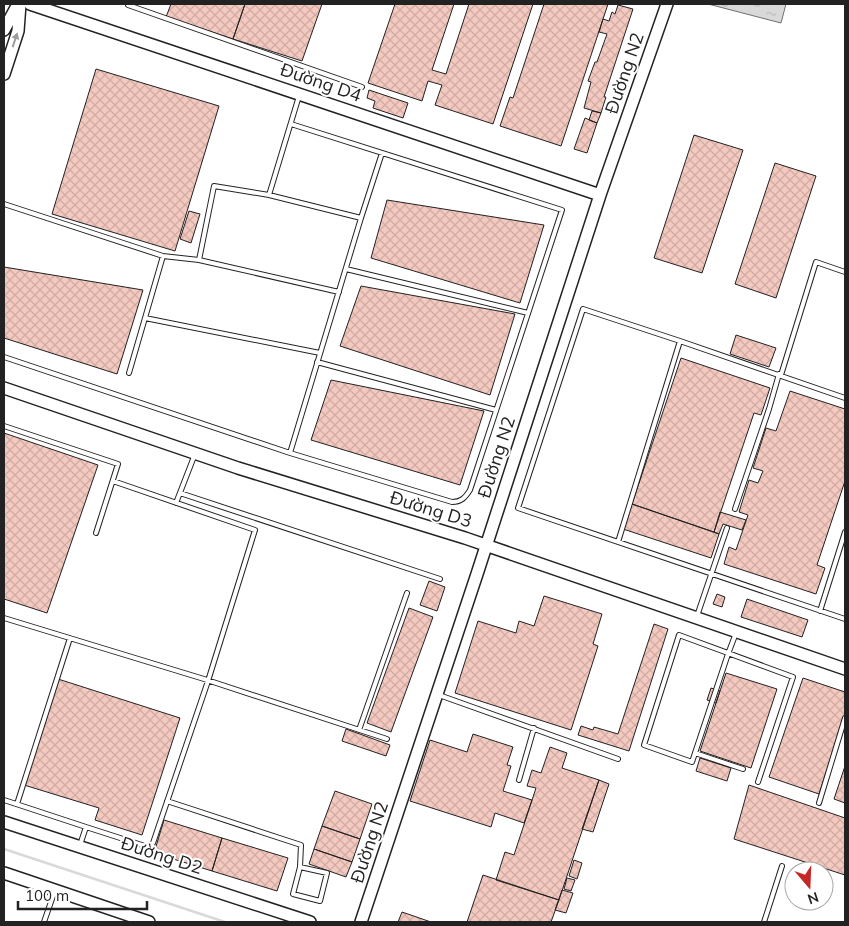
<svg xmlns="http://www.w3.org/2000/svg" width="849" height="926" viewBox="0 0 849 926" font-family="Mulish,sans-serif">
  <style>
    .water { fill: url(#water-ripples); stroke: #6f6f6f }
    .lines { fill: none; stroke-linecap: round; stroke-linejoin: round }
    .stream { stroke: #d9d9d9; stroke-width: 2.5 }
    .building { fill: url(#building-cross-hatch); stroke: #222 }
    .lane-casing { stroke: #222; stroke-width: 6 }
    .secondary-casing { stroke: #222; stroke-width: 14 }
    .lane { stroke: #fff; stroke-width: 4 }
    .secondary { stroke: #fff; stroke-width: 11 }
    .oneway { fill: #9c9c9c }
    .labels { text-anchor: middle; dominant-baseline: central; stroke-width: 4; stroke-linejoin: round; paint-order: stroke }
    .street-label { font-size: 18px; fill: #222; stroke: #fff }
  </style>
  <defs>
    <pattern id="water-ripples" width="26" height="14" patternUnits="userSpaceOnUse" patternTransform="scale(1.25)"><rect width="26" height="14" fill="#d9d9d9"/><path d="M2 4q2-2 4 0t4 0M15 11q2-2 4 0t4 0" fill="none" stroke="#bababa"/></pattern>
    <pattern id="building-cross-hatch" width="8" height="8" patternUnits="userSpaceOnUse" patternTransform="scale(1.25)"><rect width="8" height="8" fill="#f3c9c0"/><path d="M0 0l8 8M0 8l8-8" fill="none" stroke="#d0aca5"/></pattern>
  </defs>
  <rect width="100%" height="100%" fill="#fff"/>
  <!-- water -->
  <path class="water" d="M 708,4 L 786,4 L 781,23 Z"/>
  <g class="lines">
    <!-- stream -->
    <path class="stream" d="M 4,849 L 225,922"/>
  </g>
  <!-- building -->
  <path class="building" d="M 171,4 L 245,4 L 233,39 L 166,17 Z
    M 245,4 L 322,4 L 302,61 L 233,39 Z
    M 395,4 L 454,4 L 432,70 L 446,74 L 469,4 L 533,4 L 493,124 L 435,105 L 442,85 L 428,81 L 422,101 L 368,83 Z
    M 544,4 L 608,4 L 561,146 L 500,126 L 510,97 L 513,98 Z
    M 618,5 L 633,9 L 604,97 L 606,97 L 601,113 L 584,108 L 591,82 L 588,81 L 595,62 L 597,62 L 607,34 L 599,32 L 603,19 L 609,21 L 612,12 L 615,14 Z
    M 96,69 L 219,106 L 175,251 L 52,214 Z
    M 369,90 L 408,103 L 403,118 L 373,108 L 375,101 L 367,98 Z
    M 592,111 L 601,113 L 597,123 L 589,120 Z
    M 585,118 L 597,123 L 587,153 L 574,149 Z
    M 694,135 L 743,150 L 702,273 L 654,258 Z
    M 775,163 L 816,176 L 776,298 L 735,284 Z
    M 387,200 L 544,225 L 520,303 L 371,258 Z
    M 189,211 L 200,214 L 191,243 L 180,239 Z
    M 4,267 L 143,290 L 117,374 L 4,338 Z
    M 361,286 L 515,314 L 490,395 L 340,346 Z
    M 736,335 L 776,348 L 769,367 L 730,354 Z
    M 681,358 L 770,388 L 761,415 L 754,413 L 714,532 L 632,504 Z
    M 331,380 L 484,411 L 460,485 L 311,440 Z
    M 790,391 L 845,409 L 845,481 L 817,565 L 825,568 L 816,594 L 724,564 L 729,547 L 736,550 L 748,515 L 739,512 L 749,480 L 758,483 L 763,471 L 753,468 L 766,428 L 776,431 Z
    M 4,433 L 98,465 L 47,613 L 4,599 Z
    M 632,504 L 719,534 L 711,558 L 623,529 Z
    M 720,512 L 746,520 L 742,530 L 723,524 L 719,534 L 714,532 Z
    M 429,581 L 445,587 L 437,611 L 420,605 Z
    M 717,594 L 725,597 L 722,607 L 713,604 Z
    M 544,596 L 602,614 L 593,644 L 598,646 L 571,730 L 455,693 L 478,621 L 516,633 L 519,621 L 534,626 Z
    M 747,599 L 808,620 L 802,637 L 741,617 Z
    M 409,608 L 433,617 L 391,732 L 367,723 Z
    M 654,624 L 668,629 L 629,751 L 578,735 L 581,726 L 593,730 L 594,727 L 618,734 Z
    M 726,673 L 777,689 L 751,768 L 700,751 Z
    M 803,678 L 845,692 L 845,715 L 819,794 L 769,777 Z
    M 58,679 L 180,718 L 142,835 L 95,820 L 99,808 L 24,785 Z
    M 711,688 L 720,691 L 716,703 L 707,700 Z
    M 346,729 L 390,745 L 386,756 L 342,741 Z
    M 473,734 L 513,747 L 507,765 L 511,766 L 503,791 L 532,800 L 524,823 L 495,813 L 491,827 L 410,801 L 430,740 L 467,752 Z
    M 550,747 L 567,753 L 562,768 L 599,780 L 559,900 L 496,880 L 505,852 L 514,855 L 536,788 L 527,786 L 532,770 L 541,773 Z
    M 700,758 L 731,768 L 727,781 L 696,771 Z
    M 845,766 L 845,803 L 834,799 Z
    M 599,780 L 609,784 L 593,832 L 582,829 Z
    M 749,785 L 845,818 L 845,875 L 734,839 Z
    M 335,791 L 372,804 L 360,839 L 322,826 Z
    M 164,820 L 222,838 L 212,871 L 154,853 Z
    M 322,826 L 360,839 L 352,862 L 314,849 Z
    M 222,838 L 288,858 L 277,891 L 212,871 Z
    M 314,849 L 352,862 L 346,877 L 309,864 Z
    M 574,860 L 582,863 L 577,879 L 569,876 Z
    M 483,875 L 559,900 L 551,922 L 467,922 Z
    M 567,878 L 575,880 L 571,891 L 564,889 Z
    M 562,890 L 573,893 L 566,913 L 555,910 Z
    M 402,912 L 431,922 L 398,922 Z"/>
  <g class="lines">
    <defs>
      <path id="lane" d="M 128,5 L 362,87
        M 291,124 L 562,210 L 470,490 C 465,498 461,502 452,502 L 290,453 L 361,218 L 269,195 L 299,96
        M 269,195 L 214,186 L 199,260 L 339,292
        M 4,204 L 163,256 L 199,260
        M 361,218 L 382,153
        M 346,269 L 528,313
        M 145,318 L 320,353
        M 680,341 L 583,309 L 518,508 L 845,619
        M 4,357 L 290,453
        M 317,362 L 496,410
        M 129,373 L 163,256
        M 781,375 L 816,262 L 845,272
        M 4,426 L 118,464 L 96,533
        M 180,493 L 440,579
        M 176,503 L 195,454
        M 735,509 L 769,409 L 779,374
        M 618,542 L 680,341 L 845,398
        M 820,611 L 845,532
        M 697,616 L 727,528
        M 4,618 L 204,679 L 387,739
        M 736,633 L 728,654 L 692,762 L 644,745 L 679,635 L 793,677 L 758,782
        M 439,695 L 618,759
        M 359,730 L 407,593
        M 695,753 L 743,769
        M 519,780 L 534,728
        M 4,800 L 86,827
        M 167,801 L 301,845 L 300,867 L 293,894 L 320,901 L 327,873 L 300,867
        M 819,803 L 845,718
        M 17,804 L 70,638
        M 80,845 L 86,827 L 145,846 L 149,846 L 153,843 L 208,681 L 255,530 L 113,481
        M 44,922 L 54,893
        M 764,922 L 782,866"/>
      <path id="secondary" d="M 30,4 L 600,195
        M 4,30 L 18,4
        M 4,74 L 18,31 L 20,4
        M 4,388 L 238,468 L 465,538 L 845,669
        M 4,822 L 310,922
        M 4,873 L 149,922
        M 361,922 L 477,574 L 600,195 L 667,4"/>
    </defs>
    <!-- lane casing -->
    <use href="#lane" class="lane-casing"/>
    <!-- secondary casing -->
    <use href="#secondary" class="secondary-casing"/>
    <!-- lane -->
    <use href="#lane" class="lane"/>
    <!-- secondary -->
    <use href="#secondary" class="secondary"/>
  </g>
  <!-- one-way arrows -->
  <defs><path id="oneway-solid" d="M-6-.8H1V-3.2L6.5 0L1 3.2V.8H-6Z" transform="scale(1.25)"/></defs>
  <use class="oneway" href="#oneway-solid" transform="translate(15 40) rotate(-72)"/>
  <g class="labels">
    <!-- street labels -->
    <g class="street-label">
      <text transform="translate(624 73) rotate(-71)">Đường N2</text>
      <text transform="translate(321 82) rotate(19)">Đường D4</text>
      <text transform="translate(496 457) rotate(-72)">Đường N2</text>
      <text transform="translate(431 509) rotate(17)">Đường D3</text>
      <text transform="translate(369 842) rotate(-72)">Đường N2</text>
      <text transform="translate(162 855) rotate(18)">Đường D2</text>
    </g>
  </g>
  <!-- border -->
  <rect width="849" height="926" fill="none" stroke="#222222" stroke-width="10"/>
  <!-- north arrow -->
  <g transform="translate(809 886) rotate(161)"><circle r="24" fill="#ffffff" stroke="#a7a7a7"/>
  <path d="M0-4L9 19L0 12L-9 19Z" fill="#c62828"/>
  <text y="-8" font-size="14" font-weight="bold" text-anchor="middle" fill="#222222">N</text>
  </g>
  <!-- scale -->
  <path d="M18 901v8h129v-8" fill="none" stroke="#222222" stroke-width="2.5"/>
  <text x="25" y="901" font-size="15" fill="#222222" stroke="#ffffff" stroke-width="4" paint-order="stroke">100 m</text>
</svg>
